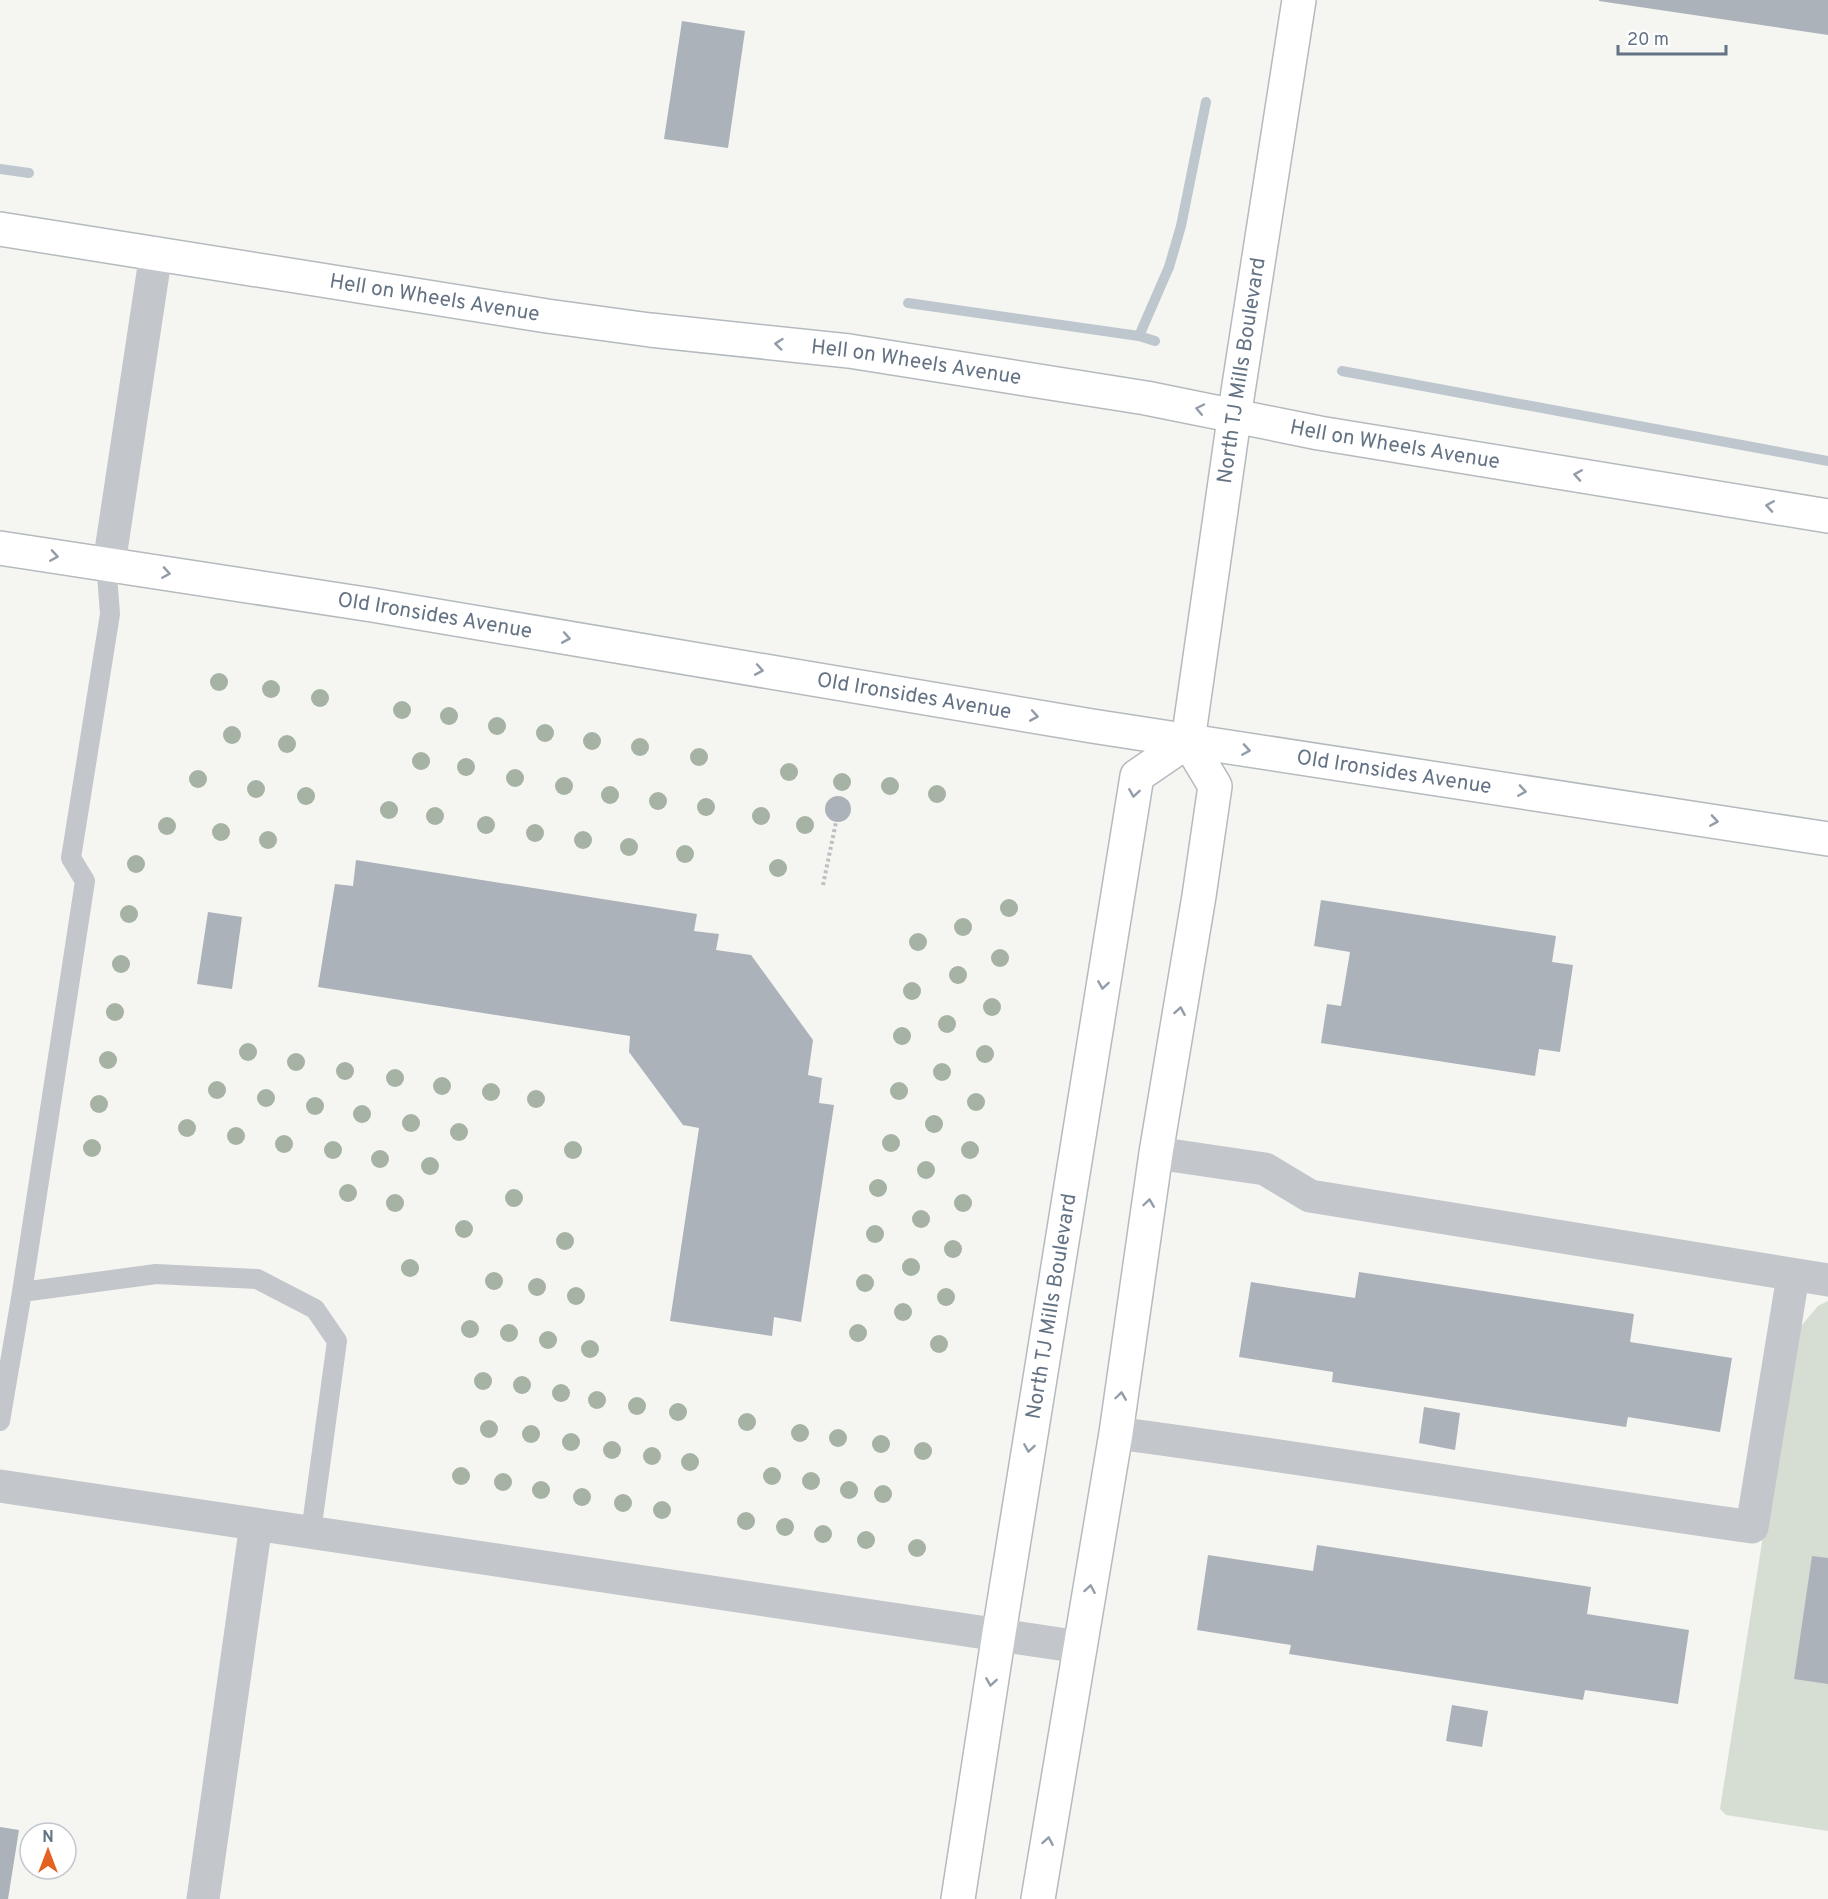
<svg xmlns="http://www.w3.org/2000/svg" width="1828" height="1899" viewBox="0 0 1828 1899" font-family="Overpass,sans-serif">
  <style>
    .green { fill: #d6ddd3 }
    .lines { fill: none; stroke-linecap: round; stroke-linejoin: round }
    .stream { stroke: #bec7ce; stroke-width: 10 }
    .building { fill: #abb2b9 }
    .secondary-casing { stroke: #b5babf; stroke-width: 36 }
    .path { stroke: #bdbfc1; stroke-width: 4; stroke-dasharray: 3 3; stroke-linecap: butt }
    .lane { stroke: #c3c6ca; stroke-width: 20 }
    .street { stroke: #c3c6ca; stroke-width: 33 }
    .secondary { stroke: #fff; stroke-width: 33 }
    .tree { fill: #a6b2a3 }
    .oneway { stroke: #929da9 }
    .labels { text-anchor: middle; dominant-baseline: central; stroke-width: 6; stroke-linejoin: round; paint-order: stroke }
    .street-label { font-size: 21px; fill: #647384; stroke: #fff }
  </style>
  <rect width="100%" height="100%" fill="#f5f6f2"/>
  <!-- green -->
  <path class="green" d="M 1828,1301 L 1828,1831 L 1726,1815 L 1720,1809 L 1792,1352 L 1796,1332 L 1818,1306 Z"/>
  <g class="lines">
    <!-- stream -->
    <path class="stream" d="M 0,169 L 29,173
      M 908,303 L 1139,336 L 1155,341
      M 1139,336 L 1169,267 L 1181,226 L 1206,102
      M 1342,371 L 1828,461"/>
  </g>
  <!-- building -->
  <path class="building" d="M 1599,0 L 1828,0 L 1828,35 L 1599,1 Z
    M 682,21 L 745,31 L 728,148 L 664,139 Z
    M825 809a13 13 0 1 1 26 0a13 13 0 1 1-26 0Z
    M 356,860 L 697,914 L 694,931 L 719,934 L 716,950 L 751,955 L 813,1040 L 808,1075 L 822,1078 L 819,1103 L 834,1105 L 801,1322 L 774,1317 L 772,1336 L 670,1321 L 699,1128 L 683,1125 L 629,1052 L 630,1036 L 318,987 L 335,884 L 353,886 Z
    M 1321,900 L 1556,936 L 1552,962 L 1573,965 L 1560,1052 L 1539,1049 L 1535,1076 L 1321,1043 L 1327,1004 L 1341,1006 L 1350,952 L 1314,946 Z
    M 208,912 L 242,917 L 232,989 L 197,984 Z
    M 1359,1272 L 1634,1314 L 1630,1342 L 1732,1358 L 1720,1432 L 1628,1417 L 1626,1427 L 1332,1382 L 1333,1372 L 1239,1357 L 1251,1282 L 1355,1298 Z
    M 1424,1407 L 1460,1413 L 1455,1450 L 1419,1443 Z
    M 1317,1545 L 1591,1587 L 1587,1614 L 1689,1630 L 1678,1704 L 1585,1690 L 1583,1700 L 1289,1654 L 1291,1645 L 1197,1630 L 1208,1555 L 1313,1571 Z
    M 1812,1556 L 1828,1558 L 1828,1684 L 1794,1679 Z
    M 1452,1705 L 1488,1711 L 1482,1747 L 1446,1741 Z
    M 0,1827 L 19,1830 L 8,1899 L 0,1899 Z"/>
  <g class="lines">
    <defs>
      <g id="secondary">
        <path id="s1" d="M 0,229 L 547,316 L 650,330 L 849,351 L 1146,398 L 1319,433 L 1828,516"/>
        <path id="s2" d="M 0,548 L 372,605 L 1092,726 L 1828,839"/>
        <path id="s3" d="M 958,1899 L 999,1633 L 1137,776 L 1188,741"/>
        <path id="s4" d="M 1038,1899 L 1116,1433 L 1156,1153 L 1199,896 L 1215,786 L 1188,741 L 1237,398 L 1299,0"/>
      </g>
    </defs>
    <!-- secondary casing -->
    <use href="#secondary" class="secondary-casing"/>
    <!-- path -->
    <path class="path" d="M 823,885 L 836,822"/>
    <!-- lane -->
    <path class="lane" d="M 22,1292 L 156,1274 L 257,1279 L 315,1309 L 337,1341 L 311,1532
      M 0,1421 L 22,1292 L 85,881 L 71,858 L 110,614 L 107,575 L 109,564"/>
    <!-- street -->
    <path class="street" d="M 109,564 L 156,253
      M 1156,1153 L 1265,1169 L 1310,1196 L 1828,1280
      M 1116,1433 C 1329,1461 1540,1497 1752,1527 L 1793,1276
      M 0,1486 L 1080,1647
      M 203,1899 L 256,1524"/>
    <!-- secondary -->
    <use href="#secondary" class="secondary"/>
  </g>
  <!-- trees -->
  <g class="tree">
    <circle cx="219" cy="682" r="9"/>
    <circle cx="271" cy="689" r="9"/>
    <circle cx="320" cy="698" r="9"/>
    <circle cx="402" cy="710" r="9"/>
    <circle cx="449" cy="716" r="9"/>
    <circle cx="497" cy="726" r="9"/>
    <circle cx="545" cy="733" r="9"/>
    <circle cx="232" cy="735" r="9"/>
    <circle cx="592" cy="741" r="9"/>
    <circle cx="287" cy="744" r="9"/>
    <circle cx="640" cy="747" r="9"/>
    <circle cx="699" cy="757" r="9"/>
    <circle cx="421" cy="761" r="9"/>
    <circle cx="466" cy="767" r="9"/>
    <circle cx="789" cy="772" r="9"/>
    <circle cx="515" cy="778" r="9"/>
    <circle cx="198" cy="779" r="9"/>
    <circle cx="842" cy="782" r="9"/>
    <circle cx="564" cy="786" r="9"/>
    <circle cx="890" cy="786" r="9"/>
    <circle cx="256" cy="789" r="9"/>
    <circle cx="937" cy="794" r="9"/>
    <circle cx="610" cy="795" r="9"/>
    <circle cx="306" cy="796" r="9"/>
    <circle cx="658" cy="801" r="9"/>
    <circle cx="706" cy="807" r="9"/>
    <circle cx="389" cy="810" r="9"/>
    <circle cx="435" cy="816" r="9"/>
    <circle cx="761" cy="816" r="9"/>
    <circle cx="486" cy="825" r="9"/>
    <circle cx="805" cy="825" r="9"/>
    <circle cx="167" cy="826" r="9"/>
    <circle cx="221" cy="832" r="9"/>
    <circle cx="535" cy="833" r="9"/>
    <circle cx="268" cy="840" r="9"/>
    <circle cx="583" cy="840" r="9"/>
    <circle cx="629" cy="847" r="9"/>
    <circle cx="685" cy="854" r="9"/>
    <circle cx="136" cy="864" r="9"/>
    <circle cx="778" cy="868" r="9"/>
    <circle cx="1009" cy="908" r="9"/>
    <circle cx="129" cy="914" r="9"/>
    <circle cx="963" cy="927" r="9"/>
    <circle cx="918" cy="942" r="9"/>
    <circle cx="1000" cy="958" r="9"/>
    <circle cx="121" cy="964" r="9"/>
    <circle cx="958" cy="975" r="9"/>
    <circle cx="912" cy="991" r="9"/>
    <circle cx="992" cy="1007" r="9"/>
    <circle cx="115" cy="1012" r="9"/>
    <circle cx="947" cy="1024" r="9"/>
    <circle cx="902" cy="1036" r="9"/>
    <circle cx="248" cy="1052" r="9"/>
    <circle cx="985" cy="1054" r="9"/>
    <circle cx="108" cy="1060" r="9"/>
    <circle cx="296" cy="1062" r="9"/>
    <circle cx="345" cy="1071" r="9"/>
    <circle cx="942" cy="1072" r="9"/>
    <circle cx="395" cy="1078" r="9"/>
    <circle cx="442" cy="1086" r="9"/>
    <circle cx="217" cy="1090" r="9"/>
    <circle cx="899" cy="1091" r="9"/>
    <circle cx="491" cy="1092" r="9"/>
    <circle cx="266" cy="1098" r="9"/>
    <circle cx="536" cy="1099" r="9"/>
    <circle cx="976" cy="1102" r="9"/>
    <circle cx="99" cy="1104" r="9"/>
    <circle cx="315" cy="1106" r="9"/>
    <circle cx="362" cy="1114" r="9"/>
    <circle cx="411" cy="1123" r="9"/>
    <circle cx="934" cy="1124" r="9"/>
    <circle cx="187" cy="1128" r="9"/>
    <circle cx="459" cy="1132" r="9"/>
    <circle cx="236" cy="1136" r="9"/>
    <circle cx="891" cy="1143" r="9"/>
    <circle cx="284" cy="1144" r="9"/>
    <circle cx="92" cy="1148" r="9"/>
    <circle cx="333" cy="1150" r="9"/>
    <circle cx="573" cy="1150" r="9"/>
    <circle cx="970" cy="1150" r="9"/>
    <circle cx="380" cy="1159" r="9"/>
    <circle cx="430" cy="1166" r="9"/>
    <circle cx="926" cy="1170" r="9"/>
    <circle cx="878" cy="1188" r="9"/>
    <circle cx="348" cy="1193" r="9"/>
    <circle cx="514" cy="1198" r="9"/>
    <circle cx="395" cy="1203" r="9"/>
    <circle cx="963" cy="1203" r="9"/>
    <circle cx="921" cy="1219" r="9"/>
    <circle cx="464" cy="1229" r="9"/>
    <circle cx="875" cy="1234" r="9"/>
    <circle cx="565" cy="1241" r="9"/>
    <circle cx="953" cy="1249" r="9"/>
    <circle cx="911" cy="1267" r="9"/>
    <circle cx="410" cy="1268" r="9"/>
    <circle cx="494" cy="1281" r="9"/>
    <circle cx="865" cy="1283" r="9"/>
    <circle cx="537" cy="1287" r="9"/>
    <circle cx="576" cy="1296" r="9"/>
    <circle cx="946" cy="1297" r="9"/>
    <circle cx="903" cy="1312" r="9"/>
    <circle cx="470" cy="1329" r="9"/>
    <circle cx="509" cy="1333" r="9"/>
    <circle cx="858" cy="1333" r="9"/>
    <circle cx="548" cy="1340" r="9"/>
    <circle cx="939" cy="1344" r="9"/>
    <circle cx="590" cy="1349" r="9"/>
    <circle cx="483" cy="1381" r="9"/>
    <circle cx="522" cy="1385" r="9"/>
    <circle cx="561" cy="1393" r="9"/>
    <circle cx="597" cy="1400" r="9"/>
    <circle cx="637" cy="1406" r="9"/>
    <circle cx="678" cy="1412" r="9"/>
    <circle cx="747" cy="1422" r="9"/>
    <circle cx="489" cy="1429" r="9"/>
    <circle cx="800" cy="1433" r="9"/>
    <circle cx="531" cy="1434" r="9"/>
    <circle cx="838" cy="1438" r="9"/>
    <circle cx="571" cy="1442" r="9"/>
    <circle cx="881" cy="1444" r="9"/>
    <circle cx="612" cy="1450" r="9"/>
    <circle cx="923" cy="1451" r="9"/>
    <circle cx="652" cy="1456" r="9"/>
    <circle cx="690" cy="1462" r="9"/>
    <circle cx="461" cy="1476" r="9"/>
    <circle cx="772" cy="1476" r="9"/>
    <circle cx="811" cy="1481" r="9"/>
    <circle cx="503" cy="1482" r="9"/>
    <circle cx="541" cy="1490" r="9"/>
    <circle cx="849" cy="1490" r="9"/>
    <circle cx="883" cy="1494" r="9"/>
    <circle cx="582" cy="1497" r="9"/>
    <circle cx="623" cy="1503" r="9"/>
    <circle cx="662" cy="1510" r="9"/>
    <circle cx="746" cy="1521" r="9"/>
    <circle cx="785" cy="1527" r="9"/>
    <circle cx="823" cy="1534" r="9"/>
    <circle cx="866" cy="1540" r="9"/>
    <circle cx="917" cy="1548" r="9"/>
  </g>
  <!-- one-way arrows -->
  <defs><path id="oneway-chevron" d="M-2-3.5L2.5 0L-2 3.5" fill="none" stroke-width="1.6" stroke-linecap="round" stroke-linejoin="round" transform="scale(1.5)"/></defs>
  <g class="oneway">
    <use href="#oneway-chevron" transform="translate(779 344) rotate(-174)"/>
    <use href="#oneway-chevron" transform="translate(1200 409) rotate(-168)"/>
    <use href="#oneway-chevron" transform="translate(1578 475) rotate(-171)"/>
    <use href="#oneway-chevron" transform="translate(1770 506) rotate(-171)"/>
    <use href="#oneway-chevron" transform="translate(54 556) rotate(9)"/>
    <use href="#oneway-chevron" transform="translate(166 573) rotate(9)"/>
    <use href="#oneway-chevron" transform="translate(566 638) rotate(10)"/>
    <use href="#oneway-chevron" transform="translate(759 670) rotate(10)"/>
    <use href="#oneway-chevron" transform="translate(1034 716) rotate(10)"/>
    <use href="#oneway-chevron" transform="translate(1246 750) rotate(9)"/>
    <use href="#oneway-chevron" transform="translate(1522 791) rotate(9)"/>
    <use href="#oneway-chevron" transform="translate(1134 793) rotate(99)"/>
    <use href="#oneway-chevron" transform="translate(1714 821) rotate(9)"/>
    <use href="#oneway-chevron" transform="translate(1103 985) rotate(99)"/>
    <use href="#oneway-chevron" transform="translate(1180 1011) rotate(-80)"/>
    <use href="#oneway-chevron" transform="translate(1149 1203) rotate(-82)"/>
    <use href="#oneway-chevron" transform="translate(1121 1396) rotate(-82)"/>
    <use href="#oneway-chevron" transform="translate(1029 1448) rotate(99)"/>
    <use href="#oneway-chevron" transform="translate(1090 1589) rotate(-80)"/>
    <use href="#oneway-chevron" transform="translate(991 1682) rotate(99)"/>
    <use href="#oneway-chevron" transform="translate(1048 1841) rotate(-80)"/>
  </g>
  <g class="labels">
    <!-- street labels -->
    <g class="street-label">
      <text stroke="none"><textPath href="#s1" startOffset="440">Hell on Wheels Avenue</textPath></text>
      <text stroke="none"><textPath href="#s1" startOffset="926">Hell on Wheels Avenue</textPath></text>
      <text stroke="none"><textPath href="#s4" startOffset="1554">North TJ Mills Boulevard</textPath></text>
      <text stroke="none"><textPath href="#s1" startOffset="1412">Hell on Wheels Avenue</textPath></text>
      <text stroke="none"><textPath href="#s2" startOffset="440">Old Ironsides Avenue</textPath></text>
      <text stroke="none"><textPath href="#s2" startOffset="926">Old Ironsides Avenue</textPath></text>
      <text stroke="none"><textPath href="#s2" startOffset="1412">Old Ironsides Avenue</textPath></text>
      <text stroke="none"><textPath href="#s3" startOffset="600">North TJ Mills Boulevard</textPath></text>
    </g>
  </g>
  <!-- north arrow -->
  <g transform="translate(48 1851)"><circle r="28" fill="#ffffff" stroke="#c1c7ce" stroke-width="1.5"/>
  <path d="M0-4.5L10 22L0 15L-10 22Z" fill="#e56322"/>
  <text y="-9" font-size="16" font-weight="bold" text-anchor="middle" fill="#647384">N</text>
  </g>
  <!-- scale -->
  <path d="M1618 45v9h108v-9" fill="none" stroke="#647384" stroke-width="3"/>
  <text x="1627" y="45" font-size="18" fill="#647384" stroke="#ffffff" stroke-width="4.5" paint-order="stroke">20 m</text>
</svg>
